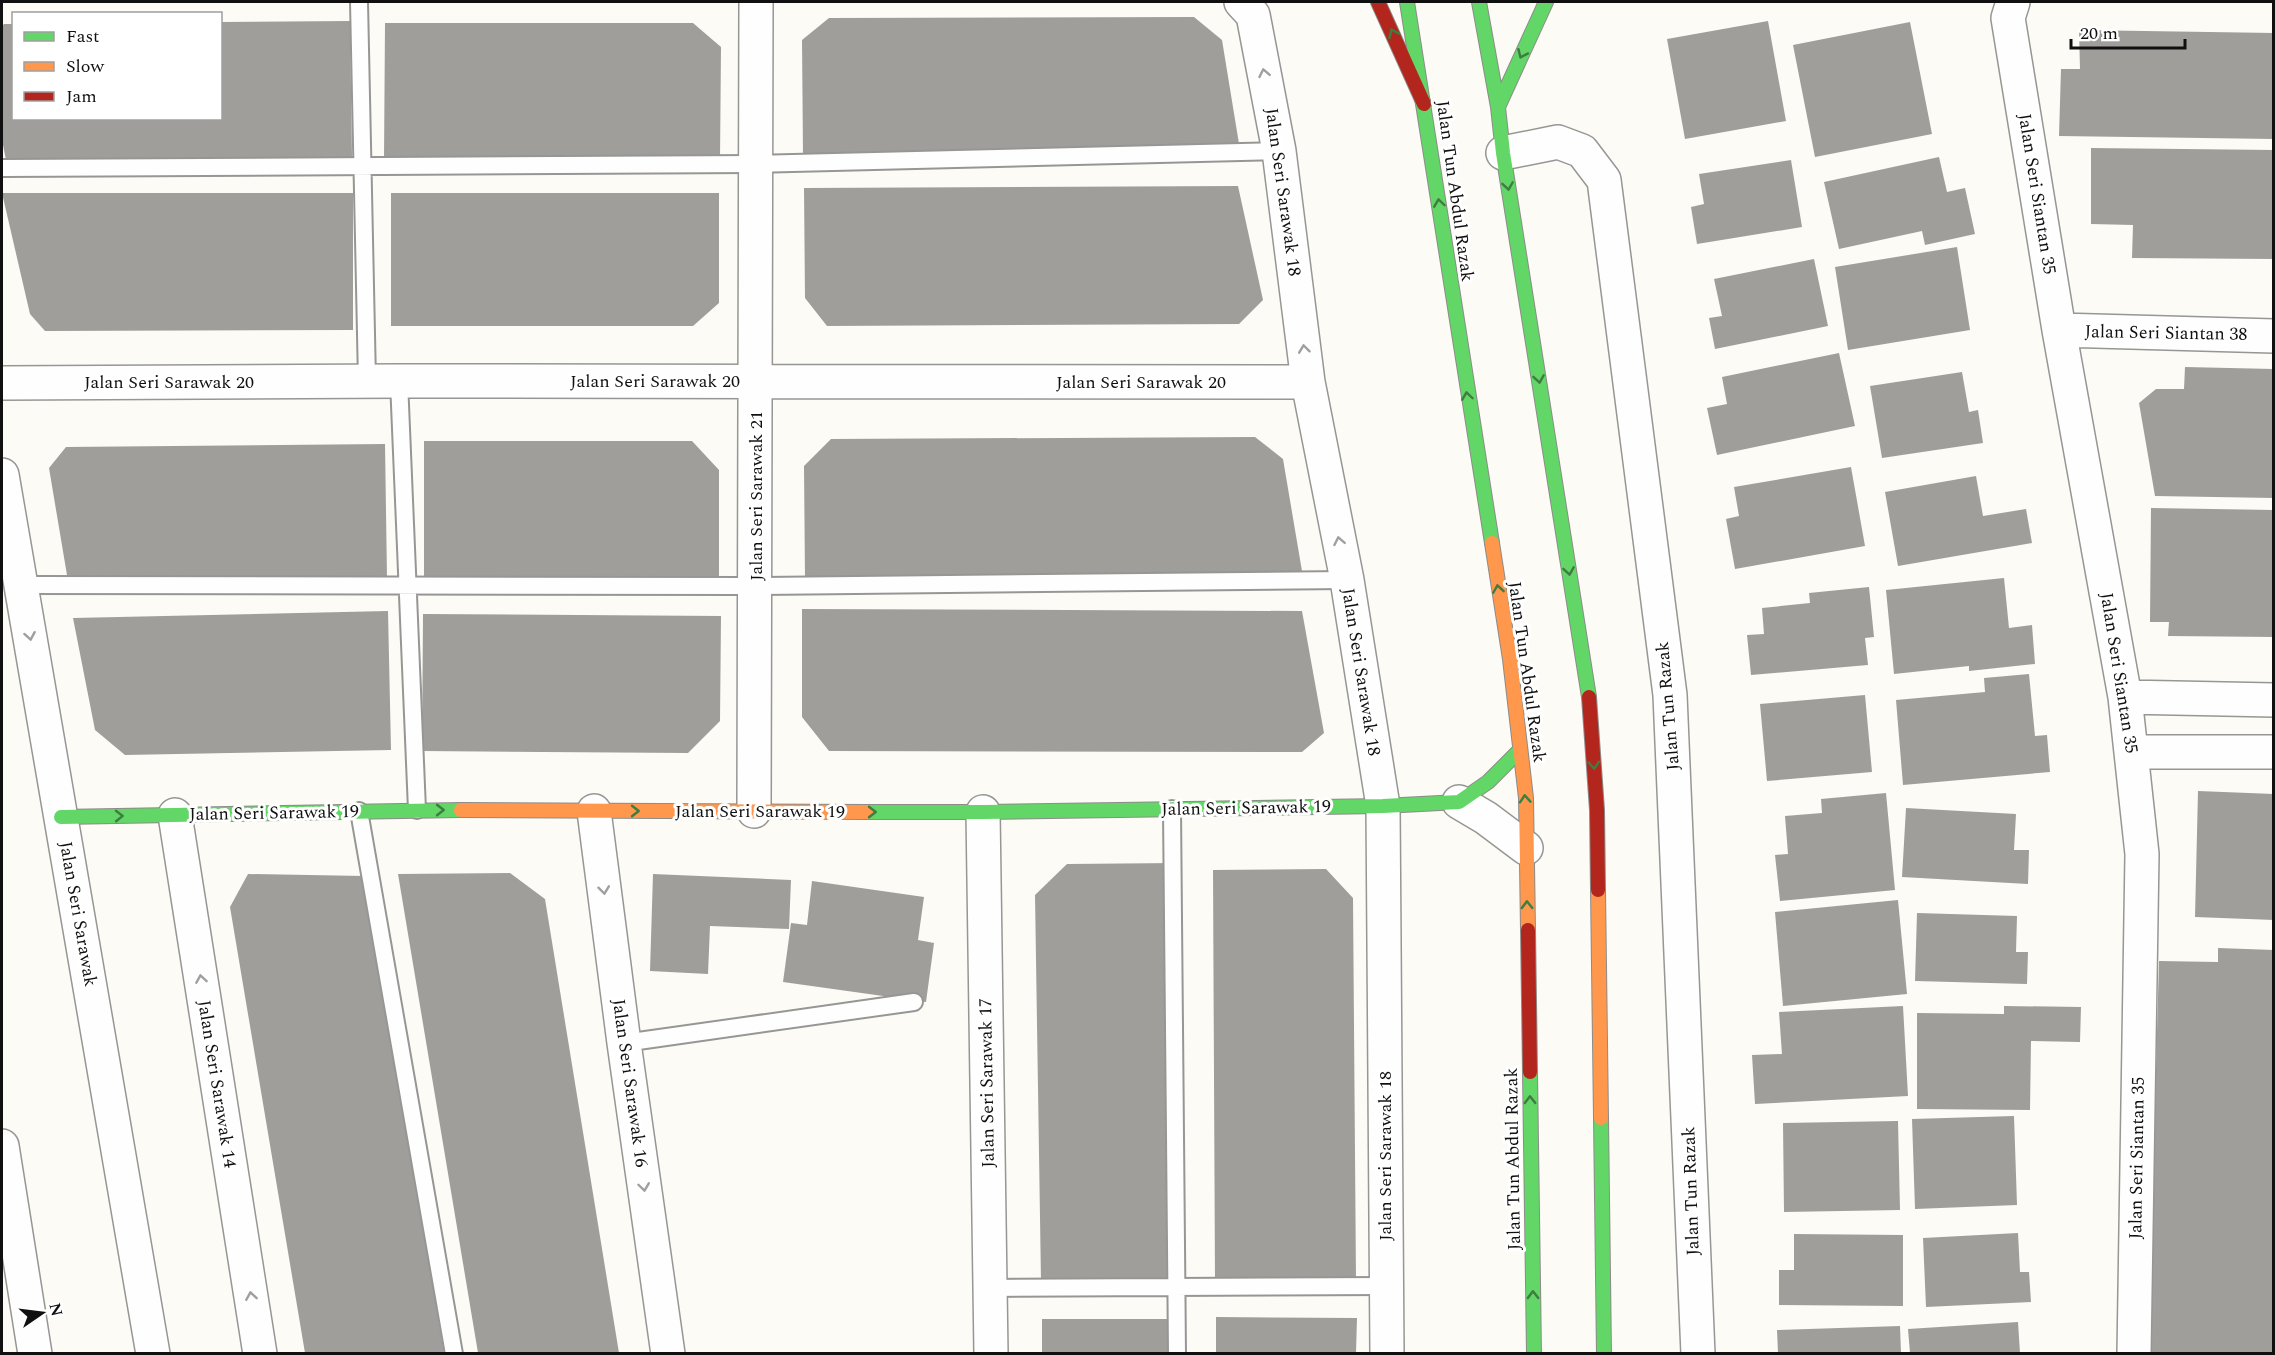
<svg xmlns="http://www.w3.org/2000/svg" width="2275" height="1355" viewBox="0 0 2275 1355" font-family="Spectral,serif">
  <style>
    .building { fill: #a09e9b }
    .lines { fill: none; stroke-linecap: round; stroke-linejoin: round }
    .lane-casing { stroke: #969694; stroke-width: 20 }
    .street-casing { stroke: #969694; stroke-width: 36 }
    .fast-casing { stroke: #8d8c8a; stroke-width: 16 }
    .slow-casing { stroke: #8d8c8a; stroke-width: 16 }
    .jam-casing { stroke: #8d8c8a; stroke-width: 16 }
    .lane { stroke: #fffefe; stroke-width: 16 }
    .street { stroke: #fffefe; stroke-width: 33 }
    .fast { stroke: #63d668; stroke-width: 14 }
    .slow { stroke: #ff974d; stroke-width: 14 }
    .jam { stroke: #b3261e; stroke-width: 14 }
    .oneway { stroke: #3e7d40 }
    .oneway2 { stroke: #9f9f9f }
    .labels { text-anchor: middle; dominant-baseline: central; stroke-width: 6; stroke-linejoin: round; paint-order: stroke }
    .street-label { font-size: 18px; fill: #101010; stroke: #fff }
  </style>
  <rect width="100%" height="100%" fill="#fcfbf6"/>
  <!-- building -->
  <path class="building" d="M 1194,17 L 1222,40 L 1241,156 L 803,156 L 802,40 L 829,18 Z
    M 350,21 L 352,157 L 6,160 L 2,140 L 2,26 L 4,24 L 14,24 L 14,118 L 220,118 L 220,22 Z
    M 1768,21 L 1786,121 L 1685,139 L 1667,39 Z
    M 1910,22 L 1932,134 L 1815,157 L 1793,45 Z
    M 385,23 L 693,23 L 721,47 L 720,160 L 384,159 Z
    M 2079,30 L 2274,33 L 2274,139 L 2059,136 L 2061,69 L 2080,69 Z
    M 2091,148 L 2274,150 L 2274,259 L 2132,258 L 2133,225 L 2091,224 Z
    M 1939,157 L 1947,192 L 1965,188 L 1975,234 L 1925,245 L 1922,231 L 1839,249 L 1824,182 Z
    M 1791,160 L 1802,227 L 1697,244 L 1691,207 L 1704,204 L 1699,174 Z
    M 1238,186 L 1263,300 L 1239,324 L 827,326 L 805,298 L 804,188 Z
    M 2,193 L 353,193 L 353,330 L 45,331 L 30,314 Z
    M 391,193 L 719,193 L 719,303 L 693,326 L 391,326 Z
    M 1957,247 L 1970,330 L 1848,350 L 1835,267 Z
    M 1814,259 L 1828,326 L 1715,349 L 1709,318 L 1722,316 L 1714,279 Z
    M 1839,353 L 1855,426 L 1717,455 L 1707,408 L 1727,404 L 1722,377 Z
    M 2185,367 L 2274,369 L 2274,498 L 2155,496 L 2139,403 L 2156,389 L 2184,389 Z
    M 1962,372 L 1969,412 L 1978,410 L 1983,443 L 1882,458 L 1870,386 Z
    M 1255,437 L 1283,459 L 1303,577 L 805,579 L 804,466 L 831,439 Z
    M 424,441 L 692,441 L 719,470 L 719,579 L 424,580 Z
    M 385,444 L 387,578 L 68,581 L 49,468 L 66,447 Z
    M 1851,467 L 1865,546 L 1735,569 L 1726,519 L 1739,516 L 1734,487 Z
    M 1976,476 L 1983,516 L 2026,509 L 2032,543 L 1898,566 L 1885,492 Z
    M 2151,508 L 2274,510 L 2274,637 L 2168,636 L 2169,622 L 2150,622 Z
    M 2004,578 L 2009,628 L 2032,625 L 2035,664 L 1969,671 L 1969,666 L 1894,674 L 1886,590 Z
    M 1869,587 L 1874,637 L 1865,638 L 1868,665 L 1751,675 L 1747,635 L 1764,634 L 1762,608 L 1810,603 L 1809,593 Z
    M 802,609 L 1302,611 L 1324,733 L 1302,752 L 829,751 L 802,717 Z
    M 388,611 L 391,750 L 125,755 L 95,730 L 73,618 Z
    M 423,614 L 721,616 L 720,721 L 688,753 L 422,751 Z
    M 2029,674 L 2035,736 L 2047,735 L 2050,772 L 1903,785 L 1896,700 L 1985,692 L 1984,678 Z
    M 1865,695 L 1872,772 L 1767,781 L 1760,704 Z
    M 2198,791 L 2274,794 L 2274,920 L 2195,917 Z
    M 1886,793 L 1895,890 L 1780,901 L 1775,855 L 1788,854 L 1785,816 L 1822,813 L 1821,799 Z
    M 1906,808 L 2016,814 L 2014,850 L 2029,850 L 2028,884 L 1902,877 Z
    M 1177,863 L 1183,1280 L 1041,1282 L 1035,895 L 1067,864 Z
    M 1326,869 L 1353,898 L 1356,1282 L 1215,1282 L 1213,870 Z
    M 510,873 L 545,899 L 619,1353 L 478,1353 L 398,874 Z
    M 248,874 L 364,876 L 444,1353 L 305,1353 L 230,907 Z
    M 653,874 L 791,880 L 789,929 L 710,926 L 708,974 L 650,971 Z
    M 812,881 L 924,897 L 918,940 L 934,943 L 926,1002 L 783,982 L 791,923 L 807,925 Z
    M 1898,900 L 1907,994 L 1783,1006 L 1775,912 Z
    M 1917,913 L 2017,916 L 2016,952 L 2028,952 L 2027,984 L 1915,981 Z
    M 2218,948 L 2274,950 L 2274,1353 L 2148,1353 L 2159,961 L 2218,962 Z
    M 1903,1006 L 1908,1096 L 1755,1104 L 1752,1055 L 1782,1054 L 1779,1012 Z
    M 2004,1006 L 2081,1007 L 2080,1042 L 2031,1041 L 2030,1110 L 1917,1109 L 1917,1013 L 2004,1014 Z
    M 2014,1116 L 2017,1205 L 1915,1209 L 1912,1119 Z
    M 1898,1121 L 1900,1210 L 1784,1212 L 1783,1123 Z
    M 2018,1233 L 2020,1272 L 2029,1272 L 2031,1302 L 1926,1307 L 1923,1238 Z
    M 1794,1234 L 1903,1235 L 1903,1306 L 1779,1305 L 1779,1270 L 1794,1270 Z
    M 1216,1317 L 1357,1318 L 1356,1353 L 1216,1353 Z
    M 1042,1319 L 1181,1319 L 1181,1353 L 1042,1353 Z
    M 2018,1322 L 2020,1353 L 1910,1353 L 1908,1329 Z
    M 1900,1326 L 1901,1353 L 1778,1353 L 1777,1330 Z"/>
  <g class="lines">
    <defs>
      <path id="lane" d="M 359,2 L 367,381
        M 2,168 L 756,164 L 1279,151
        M 399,381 L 417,810
        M 21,585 L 756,586 L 1347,580
        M 1172,809 L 1177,1354
        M 359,811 L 454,1354
        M 624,1043 L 914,1002
        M 990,1288 L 1386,1286"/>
      <path id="street" d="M 1241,2 L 1253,15 L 1279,151 L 1308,382 L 1347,580 L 1383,806 L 1387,1354
        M 2013,2 L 2008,18 L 2059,330 L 2125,697 L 2142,854 L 2134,1354
        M 1503,153 L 1558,142 L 1582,151 L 1604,180 L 1670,695 L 1698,1354
        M 2059,330 L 2274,336
        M 2,383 L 399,381 L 1308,382
        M 2,475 L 153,1354
        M 2125,697 L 2274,700
        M 2132,752 L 2274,752
        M 1459,802 L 1486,818 L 1526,848
        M 594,811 L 624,1043 L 668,1354
        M 754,811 L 756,2
        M 983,812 L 991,1354
        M 175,815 L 260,1354
        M 2,1146 L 35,1354"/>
      <path id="fast" d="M 1407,2 L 1492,543
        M 1479,2 L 1498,107 L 1503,153 L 1589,697
        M 1498,107 L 1546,2
        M 867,812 L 983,812 L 1383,806 L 1459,802 L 1488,782 L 1519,751
        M 61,817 L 461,810
        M 1530,1072 L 1534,1354
        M 1601,1118 L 1604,1354"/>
      <path id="slow" d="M 1492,543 L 1510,659 L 1526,798 L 1528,930
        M 461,810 L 867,812
        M 1598,890 L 1601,1118"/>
      <path id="jam" d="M 1378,2 L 1424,104
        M 1589,697 L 1597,810 L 1598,890
        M 1528,930 L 1530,1072"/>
    </defs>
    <!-- lane casing -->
    <use href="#lane" class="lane-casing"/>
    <!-- street casing -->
    <use href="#street" class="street-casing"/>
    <!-- fast casing -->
    <use href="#fast" class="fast-casing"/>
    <!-- slow casing -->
    <use href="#slow" class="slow-casing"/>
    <!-- jam casing -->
    <use href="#jam" class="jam-casing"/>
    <!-- lane -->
    <use href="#lane" class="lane"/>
    <!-- street -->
    <use href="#street" class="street"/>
    <!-- fast -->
    <use href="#fast" class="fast"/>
    <!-- slow -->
    <use href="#slow" class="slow"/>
    <!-- jam -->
    <use href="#jam" class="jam"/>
  </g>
  <!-- one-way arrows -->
  <defs><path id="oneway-chevron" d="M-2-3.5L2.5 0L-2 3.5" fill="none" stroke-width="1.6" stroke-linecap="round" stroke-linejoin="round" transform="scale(1.5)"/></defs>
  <g class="oneway">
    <use href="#oneway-chevron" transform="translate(1393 33) rotate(-114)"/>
    <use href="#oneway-chevron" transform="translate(1522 54) rotate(114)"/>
    <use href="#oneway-chevron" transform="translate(1508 186) rotate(81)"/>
    <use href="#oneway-chevron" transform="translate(1439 203) rotate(-98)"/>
    <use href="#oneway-chevron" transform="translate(1539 379) rotate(81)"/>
    <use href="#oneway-chevron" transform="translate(1467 396) rotate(-98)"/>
    <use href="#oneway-chevron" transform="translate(1569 571) rotate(81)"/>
    <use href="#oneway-chevron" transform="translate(1498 589) rotate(-99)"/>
    <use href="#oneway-chevron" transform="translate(1594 765) rotate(86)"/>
    <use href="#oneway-chevron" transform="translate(1525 799) rotate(-94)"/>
    <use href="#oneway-chevron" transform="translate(440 810)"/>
    <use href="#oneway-chevron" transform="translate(635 811)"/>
    <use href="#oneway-chevron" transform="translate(872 812)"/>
    <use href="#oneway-chevron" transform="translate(119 816) rotate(-1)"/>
    <use href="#oneway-chevron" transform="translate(1527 905) rotate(-91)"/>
    <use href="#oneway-chevron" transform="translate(1530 1100) rotate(-91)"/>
    <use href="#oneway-chevron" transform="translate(1533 1295) rotate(-91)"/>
  </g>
  <g class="oneway2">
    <use href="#oneway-chevron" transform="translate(1264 73) rotate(-101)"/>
    <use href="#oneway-chevron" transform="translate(1304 349) rotate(-97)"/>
    <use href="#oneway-chevron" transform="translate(1339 541) rotate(-101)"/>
    <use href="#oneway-chevron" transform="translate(30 636) rotate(80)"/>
    <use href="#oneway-chevron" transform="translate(604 890) rotate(83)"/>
    <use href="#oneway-chevron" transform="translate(201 979) rotate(-99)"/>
    <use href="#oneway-chevron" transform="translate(644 1187) rotate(82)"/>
    <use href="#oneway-chevron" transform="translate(251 1296) rotate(-99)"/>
  </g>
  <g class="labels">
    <!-- street labels -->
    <g class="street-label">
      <text transform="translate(1455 191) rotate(82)">Jalan Tun Abdul Razak</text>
      <text transform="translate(1283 192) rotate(82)">Jalan Seri Sarawak 18</text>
      <text transform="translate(2037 194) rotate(81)">Jalan Seri Siantan 35</text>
      <text transform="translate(2166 333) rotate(1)">Jalan Seri Siantan 38</text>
      <text x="655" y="381">Jalan Seri Sarawak 20</text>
      <text x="169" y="382">Jalan Seri Sarawak 20</text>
      <text x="1141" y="382">Jalan Seri Sarawak 20</text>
      <text transform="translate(756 496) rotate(-90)">Jalan Seri Sarawak 21</text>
      <text transform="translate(1361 672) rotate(81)">Jalan Seri Sarawak 18</text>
      <text transform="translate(1527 672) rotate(82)">Jalan Tun Abdul Razak</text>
      <text transform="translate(2119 673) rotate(81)">Jalan Seri Siantan 35</text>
      <text transform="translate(1668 706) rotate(-95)">Jalan Tun Razak</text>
      <text transform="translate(1246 808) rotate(-1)">Jalan Seri Sarawak 19</text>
      <text x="760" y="811">Jalan Seri Sarawak 19</text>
      <text transform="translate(274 813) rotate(-1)">Jalan Seri Sarawak 19</text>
      <text transform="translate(78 914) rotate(80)">Jalan Seri Sarawak</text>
      <text transform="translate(630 1083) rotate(82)">Jalan Seri Sarawak 16</text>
      <text transform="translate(987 1083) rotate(-91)">Jalan Seri Sarawak 17</text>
      <text transform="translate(217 1084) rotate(81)">Jalan Seri Sarawak 14</text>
      <text transform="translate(1385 1156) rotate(-90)">Jalan Seri Sarawak 18</text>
      <text transform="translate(2137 1158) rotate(-89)">Jalan Seri Siantan 35</text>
      <text transform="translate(1513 1159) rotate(-91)">Jalan Tun Abdul Razak</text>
      <text transform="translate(1691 1191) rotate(-92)">Jalan Tun Razak</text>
    </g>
  </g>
  <!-- border -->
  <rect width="2275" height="1355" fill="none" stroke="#101010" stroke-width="6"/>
  <!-- legend -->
  <rect x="12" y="12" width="210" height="108" fill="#ffffff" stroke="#9f9f9f" stroke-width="1.5"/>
  <rect x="24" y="32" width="30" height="9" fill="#63d668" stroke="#9f9f9f" stroke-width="1.5"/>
  <text x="66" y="42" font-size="18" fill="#101010">Fast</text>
  <rect x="24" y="62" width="30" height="9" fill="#ff974d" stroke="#9f9f9f" stroke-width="1.5"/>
  <text x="66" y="72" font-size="18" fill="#101010">Slow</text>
  <rect x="24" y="92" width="30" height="9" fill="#b3261e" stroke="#9f9f9f" stroke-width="1.5"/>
  <text x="66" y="102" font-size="18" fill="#101010">Jam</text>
  <!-- north arrow -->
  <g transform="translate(42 1313) rotate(76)" stroke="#ffffff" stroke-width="4.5" paint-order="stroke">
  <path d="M0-4.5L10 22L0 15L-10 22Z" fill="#101010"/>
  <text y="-9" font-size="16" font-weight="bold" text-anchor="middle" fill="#101010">N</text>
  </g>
  <!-- scale -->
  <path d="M2071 39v9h114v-9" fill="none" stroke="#101010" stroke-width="3"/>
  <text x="2080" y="39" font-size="18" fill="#101010" stroke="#ffffff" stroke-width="4.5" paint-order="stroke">20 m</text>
</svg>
